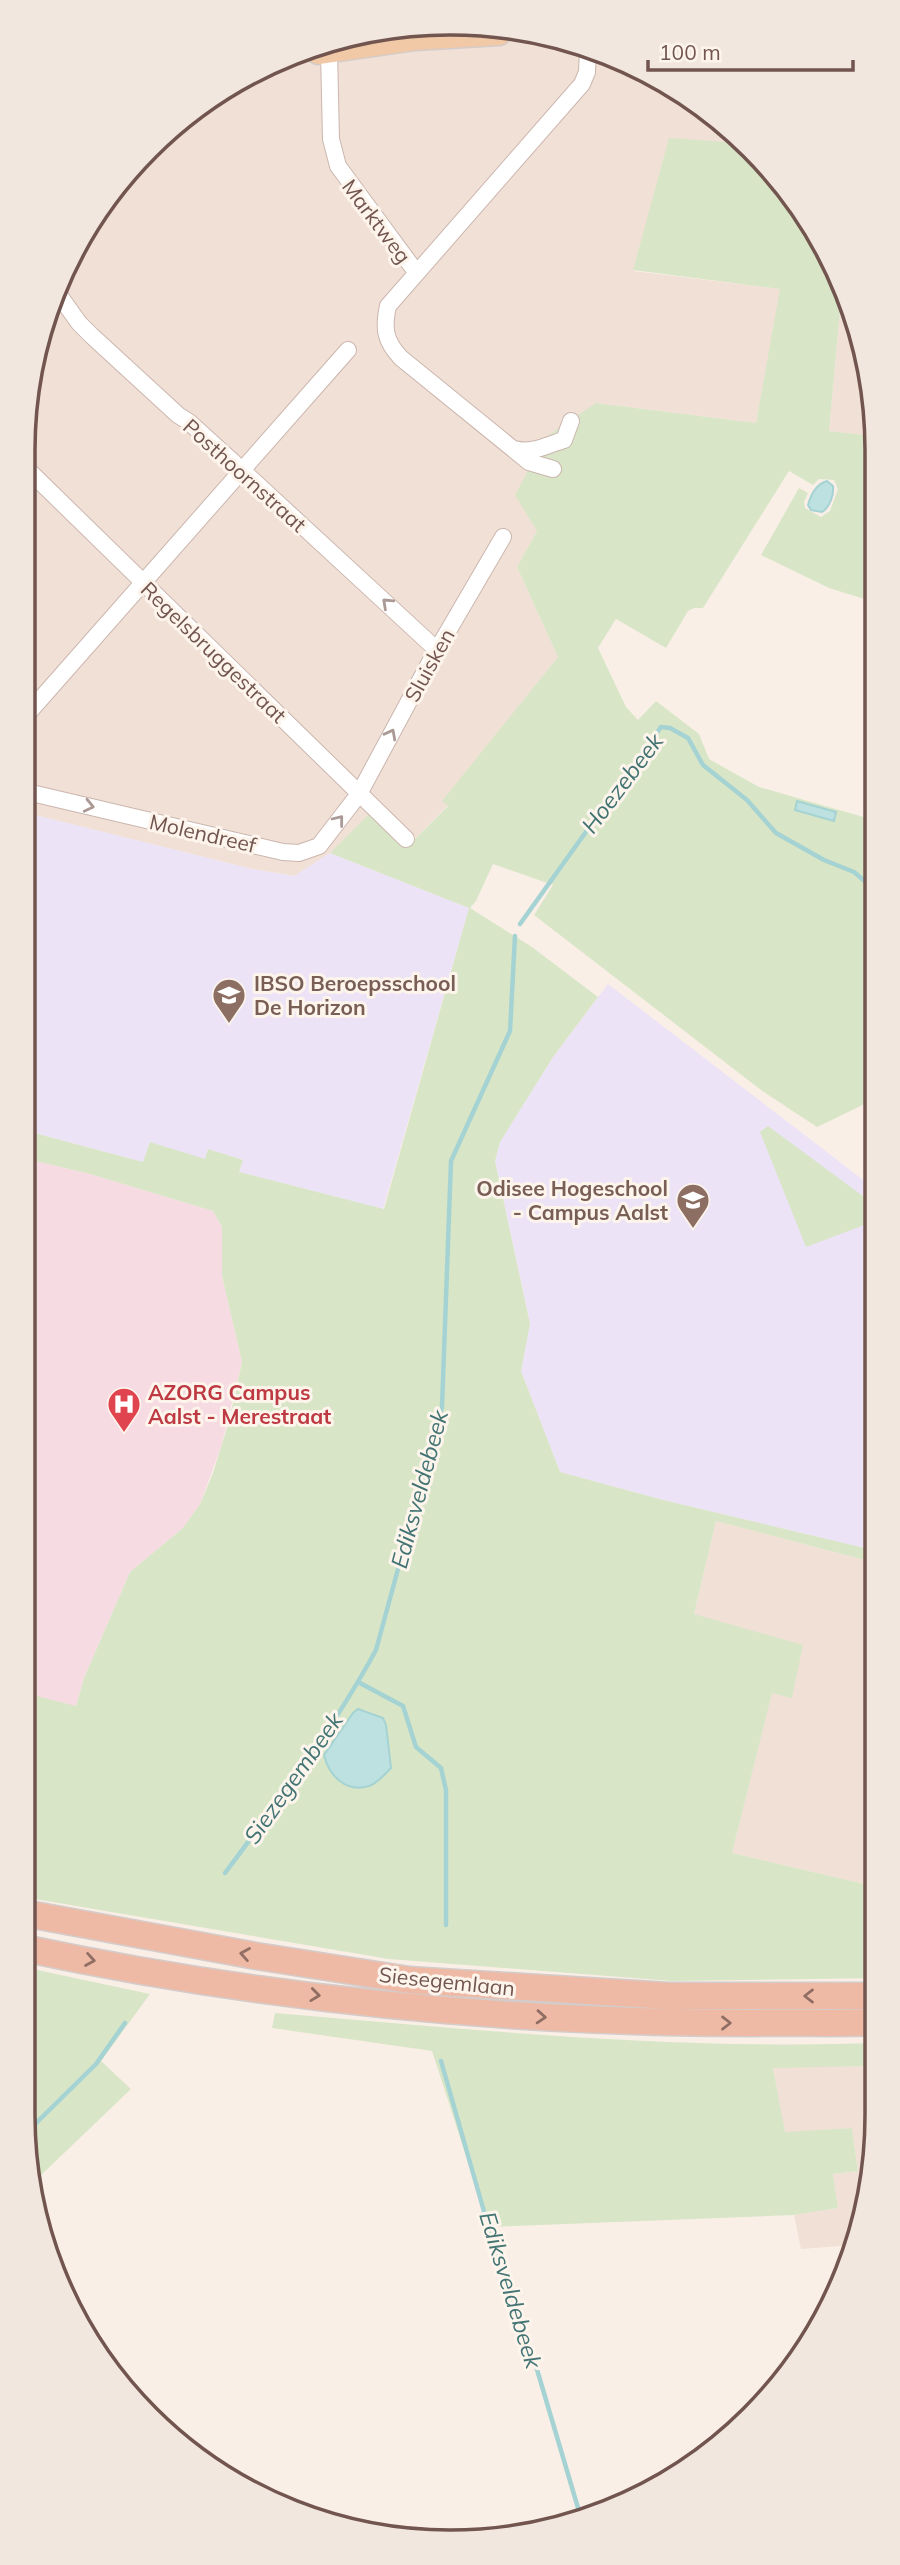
<svg xmlns="http://www.w3.org/2000/svg" width="900" height="2565" viewBox="0 0 900 2565" font-family="Mulish,sans-serif">
  <style>
    .residential { fill: #f1e0d6 }
    .education { fill: #ece3f6 }
    .medical { fill: #f7dbe3 }
    .green { fill: #d8e6c7; fill-rule: evenodd }
    .water { fill: #bde1e1; stroke: #a5d2d2; stroke-width: 2 }
    .lines { fill: none; stroke-linecap: round; stroke-linejoin: round }
    .stream { stroke: #a5d2d2; stroke-width: 4.5 }
    .minor-casing { stroke: #cbb6ae; stroke-width: 18 }
    .primary-casing { stroke: #d4ccca; stroke-width: 27 }
    .trunk-casing { stroke: #d4ccca; stroke-width: 29 }
    .minor { stroke: #fff; stroke-width: 16 }
    .primary { stroke: #f1c9a6; stroke-width: 24 }
    .trunk { stroke: #efbaa5; stroke-width: 26 }
    .oneway { stroke: #aa9995 }
    .oneway2 { stroke: #906e64 }
    .labels { text-anchor: middle; dominant-baseline: central; stroke-width: 6; stroke-linejoin: round; paint-order: stroke }
    .street-label { font-size: 21px; fill: #71554e; stroke: #fdf4ec }
    .education-label { font-size: 21px; font-weight: bold; fill: #785e54; stroke: #fdf4ec; text-anchor: start }
    .health-label { font-size: 21px; font-weight: bold; fill: #be3a42; stroke: #fdf4ec; text-anchor: start }
    .water-label { font-size: 23px; font-style: italic; fill: #437474; stroke: #fdf4ec }
    .rim { fill: none; stroke: #71554e; stroke-width: 3.5 }
  </style>
  <rect width="100%" height="100%" fill="#faefe7"/>
  <!-- residential -->
  <path class="residential" d="M 394,26 L 560,37 L 664,80 L 742,144 L 633,271 L 781,289 L 756,423 L 597,403 L 547,436 L 537,531 L 517,567 L 558,657 L 443,801 L 448,805 L 407,847 L 369,814 L 330,853 L 295,876 L 252,869 L 23,812 L 23,450 L 37,340 L 111,190 L 236,80 Z
    M 842,289 L 874,394 L 874,436 L 829,431 Z
    M 716,1521 L 876,1563 L 877,1887 L 732,1853 L 772,1692 L 694,1614 Z
    M 877,2066 L 877,2115 L 863,2225 L 854,2245 L 801,2249 L 794,2215 L 838,2208 L 833,2174 L 858,2171 L 852,2128 L 784,2133 L 773,2067 Z"/>
  <!-- education -->
  <path class="education" d="M 23,812 L 252,869 L 294,876 L 330,853 L 469,908 L 383,1209 L 239,1172 L 243,1160 L 208,1149 L 205,1160 L 150,1142 L 143,1162 L 23,1130 Z
    M 608,984 L 875,1189 L 876,1497 L 873,1550 L 663,1500 L 560,1472 L 521,1371 L 530,1323 L 495,1161 L 500,1142 L 553,1057 Z"/>
  <!-- medical -->
  <path class="medical" d="M 23,1158 L 90,1174 L 213,1211 L 222,1227 L 222,1276 L 242,1362 L 221,1447 L 200,1504 L 183,1528 L 130,1572 L 84,1678 L 76,1706 L 23,1720 Z"/>
  <!-- green -->
  <path class="green" d="M 669,138 L 741,143 L 771,168 L 833,261 L 842,289 L 829,431 L 874,436 L 874,602 L 829,588 L 761,555 L 799,488 L 808,493 L 804,502 L 805,508 L 821,517 L 830,511 L 838,489 L 834,480 L 819,479 L 813,485 L 789,471 L 703,608 L 694,608 L 688,611 L 666,648 L 616,619 L 598,648 L 626,707 L 638,720 L 656,701 L 699,734 L 709,759 L 759,787 L 874,820 L 875,1099 L 817,1127 L 761,1090 L 534,915 L 553,885 L 493,864 L 476,901 L 470,908 L 532,947 L 598,997 L 553,1057 L 500,1142 L 495,1161 L 530,1324 L 521,1371 L 560,1472 L 663,1500 L 873,1550 L 876,1563 L 716,1521 L 694,1614 L 803,1645 L 792,1698 L 772,1693 L 732,1853 L 877,1887 L 877,1978 L 672,1981 L 389,1959 L 23,1897 L 23,1720 L 29,1694 L 76,1706 L 84,1678 L 130,1572 L 183,1528 L 200,1504 L 213,1473 L 229,1421 L 242,1362 L 222,1276 L 222,1227 L 213,1211 L 90,1174 L 23,1158 L 23,1130 L 143,1162 L 150,1142 L 205,1159 L 208,1149 L 243,1160 L 239,1172 L 384,1209 L 469,908 L 330,853 L 369,814 L 407,847 L 448,806 L 442,801 L 558,657 L 517,567 L 537,531 L 515,495 L 547,436 L 596,403 L 756,423 L 780,289 L 633,270 ZM 358,1709 L 368,1711 L 333,1776 L 324,1755 L 353,1713 Z
    M 768,1126 L 871,1202 L 875,1210 L 875,1221 L 806,1247 L 760,1132 Z
    M 23,1967 L 150,1994 L 101,2061 L 131,2089 L 36,2180 L 23,2115 Z
    M 275,2013 C 475,2030 676,2050 877,2043 L 877,2066 L 773,2068 L 785,2132 L 852,2128 L 858,2171 L 833,2174 L 838,2208 L 794,2215 L 489,2227 L 432,2051 L 272,2028 Z"/>
  <!-- water -->
  <path class="water" d="M 827,481 L 833,486 C 834,495 830,507 822,512 L 811,510 L 808,505 C 811,494 816,484 827,481 Z
    M 797,801 L 836,812 L 834,821 L 795,810 Z
    M 358,1709 L 383,1718 L 386,1725 L 391,1768 C 385,1774 378,1783 369,1786 C 346,1793 329,1776 324,1755 L 353,1713 Z"/>
  <g class="lines">
    <!-- stream -->
    <path class="stream" d="M 520,924 L 661,727 L 670,728 L 688,738 L 703,765 L 747,800 L 776,833 L 824,860 L 854,872 L 875,890
      M 358,1682 L 403,1706 L 416,1747 L 441,1768 L 446,1790 L 446,1925
      M 225,1873 C 279,1801 333,1729 376,1650 L 442,1407 L 451,1161 L 510,1031 L 515,936
      M 441,2061 L 493,2243 L 533,2356 L 581,2518
      M 26,2133 L 96,2064 L 125,2023"/>
    <defs>
      <path id="minor" d="M 329,51 L 331,139 L 338,166 L 416,272
        M 59,295 L 79,323 L 92,336 L 178,415 L 189,422 L 243,471 L 437,650
        M 514,449 C 533,454 546,445 564,440 L 571,421
        M 23,465 L 406,839
        M 553,469 L 529,462 L 401,358 C 385,341 383,329 388,306 L 582,84 L 587,72 L 588,49
        M 23,719 L 348,350
        M 23,791 L 283,852 L 299,853 L 319,846 L 359,794 L 430,662 L 503,537"/>
      <path id="primary" d="M 318,52 L 415,38 L 499,33"/>
      <path id="trunk" d="M 23,1913 L 256,1956 L 409,1980 L 669,1996 L 877,1996
        M 23,1948 C 263,1999 510,2023 755,2023 C 796,2022 836,2024 877,2022"/>
    </defs>
    <!-- minor casing -->
    <use href="#minor" class="minor-casing"/>
    <!-- primary casing -->
    <use href="#primary" class="primary-casing"/>
    <!-- trunk casing -->
    <use href="#trunk" class="trunk-casing"/>
    <!-- minor -->
    <use href="#minor" class="minor"/>
    <!-- primary -->
    <use href="#primary" class="primary"/>
    <!-- trunk -->
    <use href="#trunk" class="trunk"/>
  </g>
  <!-- one-way arrows -->
  <defs><path id="oneway-chevron" d="M-2-3.5L2.5 0L-2 3.5" fill="none" stroke-width="1.6" stroke-linecap="round" stroke-linejoin="round" transform="scale(1.75)"/></defs>
  <g class="oneway">
    <use href="#oneway-chevron" transform="translate(387 603) rotate(-137)"/>
    <use href="#oneway-chevron" transform="translate(391 734) rotate(-62)"/>
    <use href="#oneway-chevron" transform="translate(89 806) rotate(13)"/>
    <use href="#oneway-chevron" transform="translate(339 820) rotate(-52)"/>
  </g>
  <g class="oneway2">
    <use href="#oneway-chevron" transform="translate(245 1954) rotate(-170)"/>
    <use href="#oneway-chevron" transform="translate(90 1960) rotate(10)"/>
    <use href="#oneway-chevron" transform="translate(315 1995) rotate(7)"/>
    <use href="#oneway-chevron" transform="translate(809 1996) rotate(-180)"/>
    <use href="#oneway-chevron" transform="translate(541 2017) rotate(4)"/>
    <use href="#oneway-chevron" transform="translate(726 2023)"/>
  </g>
  <!-- icons -->
  <defs>
    <symbol id="school-pin" viewBox="-11 -11 22 30"><path d="M0 17L-7.5 6A9.5 9.5 0 1 1 7.5 6Z" fill="#8d6e63" stroke="#fdf4ec"/><path d="M0-5L7-2L0 1L-7-2ZM-4 1L0 2.5L4 1V4Q0 6-4 4Z" fill="#fff"/></symbol>
    <symbol id="university-pin" viewBox="-11 -11 22 30"><path d="M0 17L-7.5 6A9.5 9.5 0 1 1 7.5 6Z" fill="#8d6e63" stroke="#fdf4ec"/><path d="M0-5L7-2L0 1L-7-2ZM-4 1L0 2.5L4 1V4Q0 6-4 4Z" fill="#fff"/></symbol>
    <symbol id="hospital-pin" viewBox="-11 -11 22 30"><path d="M0 17L-7.5 6A9.5 9.5 0 1 1 7.5 6Z" fill="#e0444e" stroke="#fdf4ec"/><path d="M-5-5h3v3.5h4V-5h3V5h-3V1.5h-4V5h-3Z" fill="#fff"/></symbol>
  </defs>
  <g fill-rule="evenodd">
    <use href="#school-pin" x="210" y="976" width="38" height="52"/>
    <use href="#university-pin" x="674" y="1181" width="38" height="52"/>
    <use href="#hospital-pin" x="105" y="1385" width="38" height="52"/>
  </g>
  <g class="labels">
    <!-- street labels -->
    <g class="street-label">
      <text transform="translate(377 221) rotate(53)">Marktweg</text>
      <text transform="translate(245 475) rotate(42)">Posthoornstraat</text>
      <text transform="translate(214 652) rotate(44)">Regelsbruggestraat</text>
      <text transform="translate(429 665) rotate(-61)">Sluisken</text>
      <text transform="translate(203 833) rotate(13)">Molendreef</text>
      <text transform="translate(447 1981) rotate(6)">Siesegemlaan</text>
    </g>
    <!-- education labels -->
    <g class="education-label">
      <text x="254" y="983">IBSO Beroepsschool<tspan x="254" dy="24">De Horizon</tspan></text>
      <text x="668" y="1188" text-anchor="end">Odisee Hogeschool<tspan x="668" dy="24">- Campus Aalst</tspan></text>
    </g>
    <!-- health labels -->
    <g class="health-label">
      <text x="148" y="1392">AZORG Campus<tspan x="148" dy="24">Aalst - Merestraat</tspan></text>
    </g>
    <!-- water labels -->
    <g class="water-label">
      <text transform="translate(622 783) rotate(-53)">Hoezebeek</text>
      <text transform="translate(419 1489) rotate(-75)">Ediksveldebeek</text>
      <text transform="translate(293 1778) rotate(-55)">Siezegembeek</text>
      <text transform="translate(511 2290) rotate(73)">Ediksveldebeek</text>
    </g>
  </g>
  <!-- crop -->
  <path d="M0 0H900V2565H0ZM450 35H450A415 415 0 0 1 865 450V2115A415 415 0 0 1 450 2530H450A415 415 0 0 1 35 2115V450A415 415 0 0 1 450 35Z" fill="#f2e7df" fill-rule="evenodd"/>
  <path class="rim" d="M450 35H450A415 415 0 0 1 865 450V2115A415 415 0 0 1 450 2530H450A415 415 0 0 1 35 2115V450A415 415 0 0 1 450 35Z"/>
  <!-- scale -->
  <path d="M648 60v10h205v-10" fill="none" stroke="#71554e" stroke-width="3.5"/>
  <text x="659" y="60" font-size="21" fill="#71554e" stroke="#fdf4ec" stroke-width="5" paint-order="stroke">100 m</text>
</svg>
